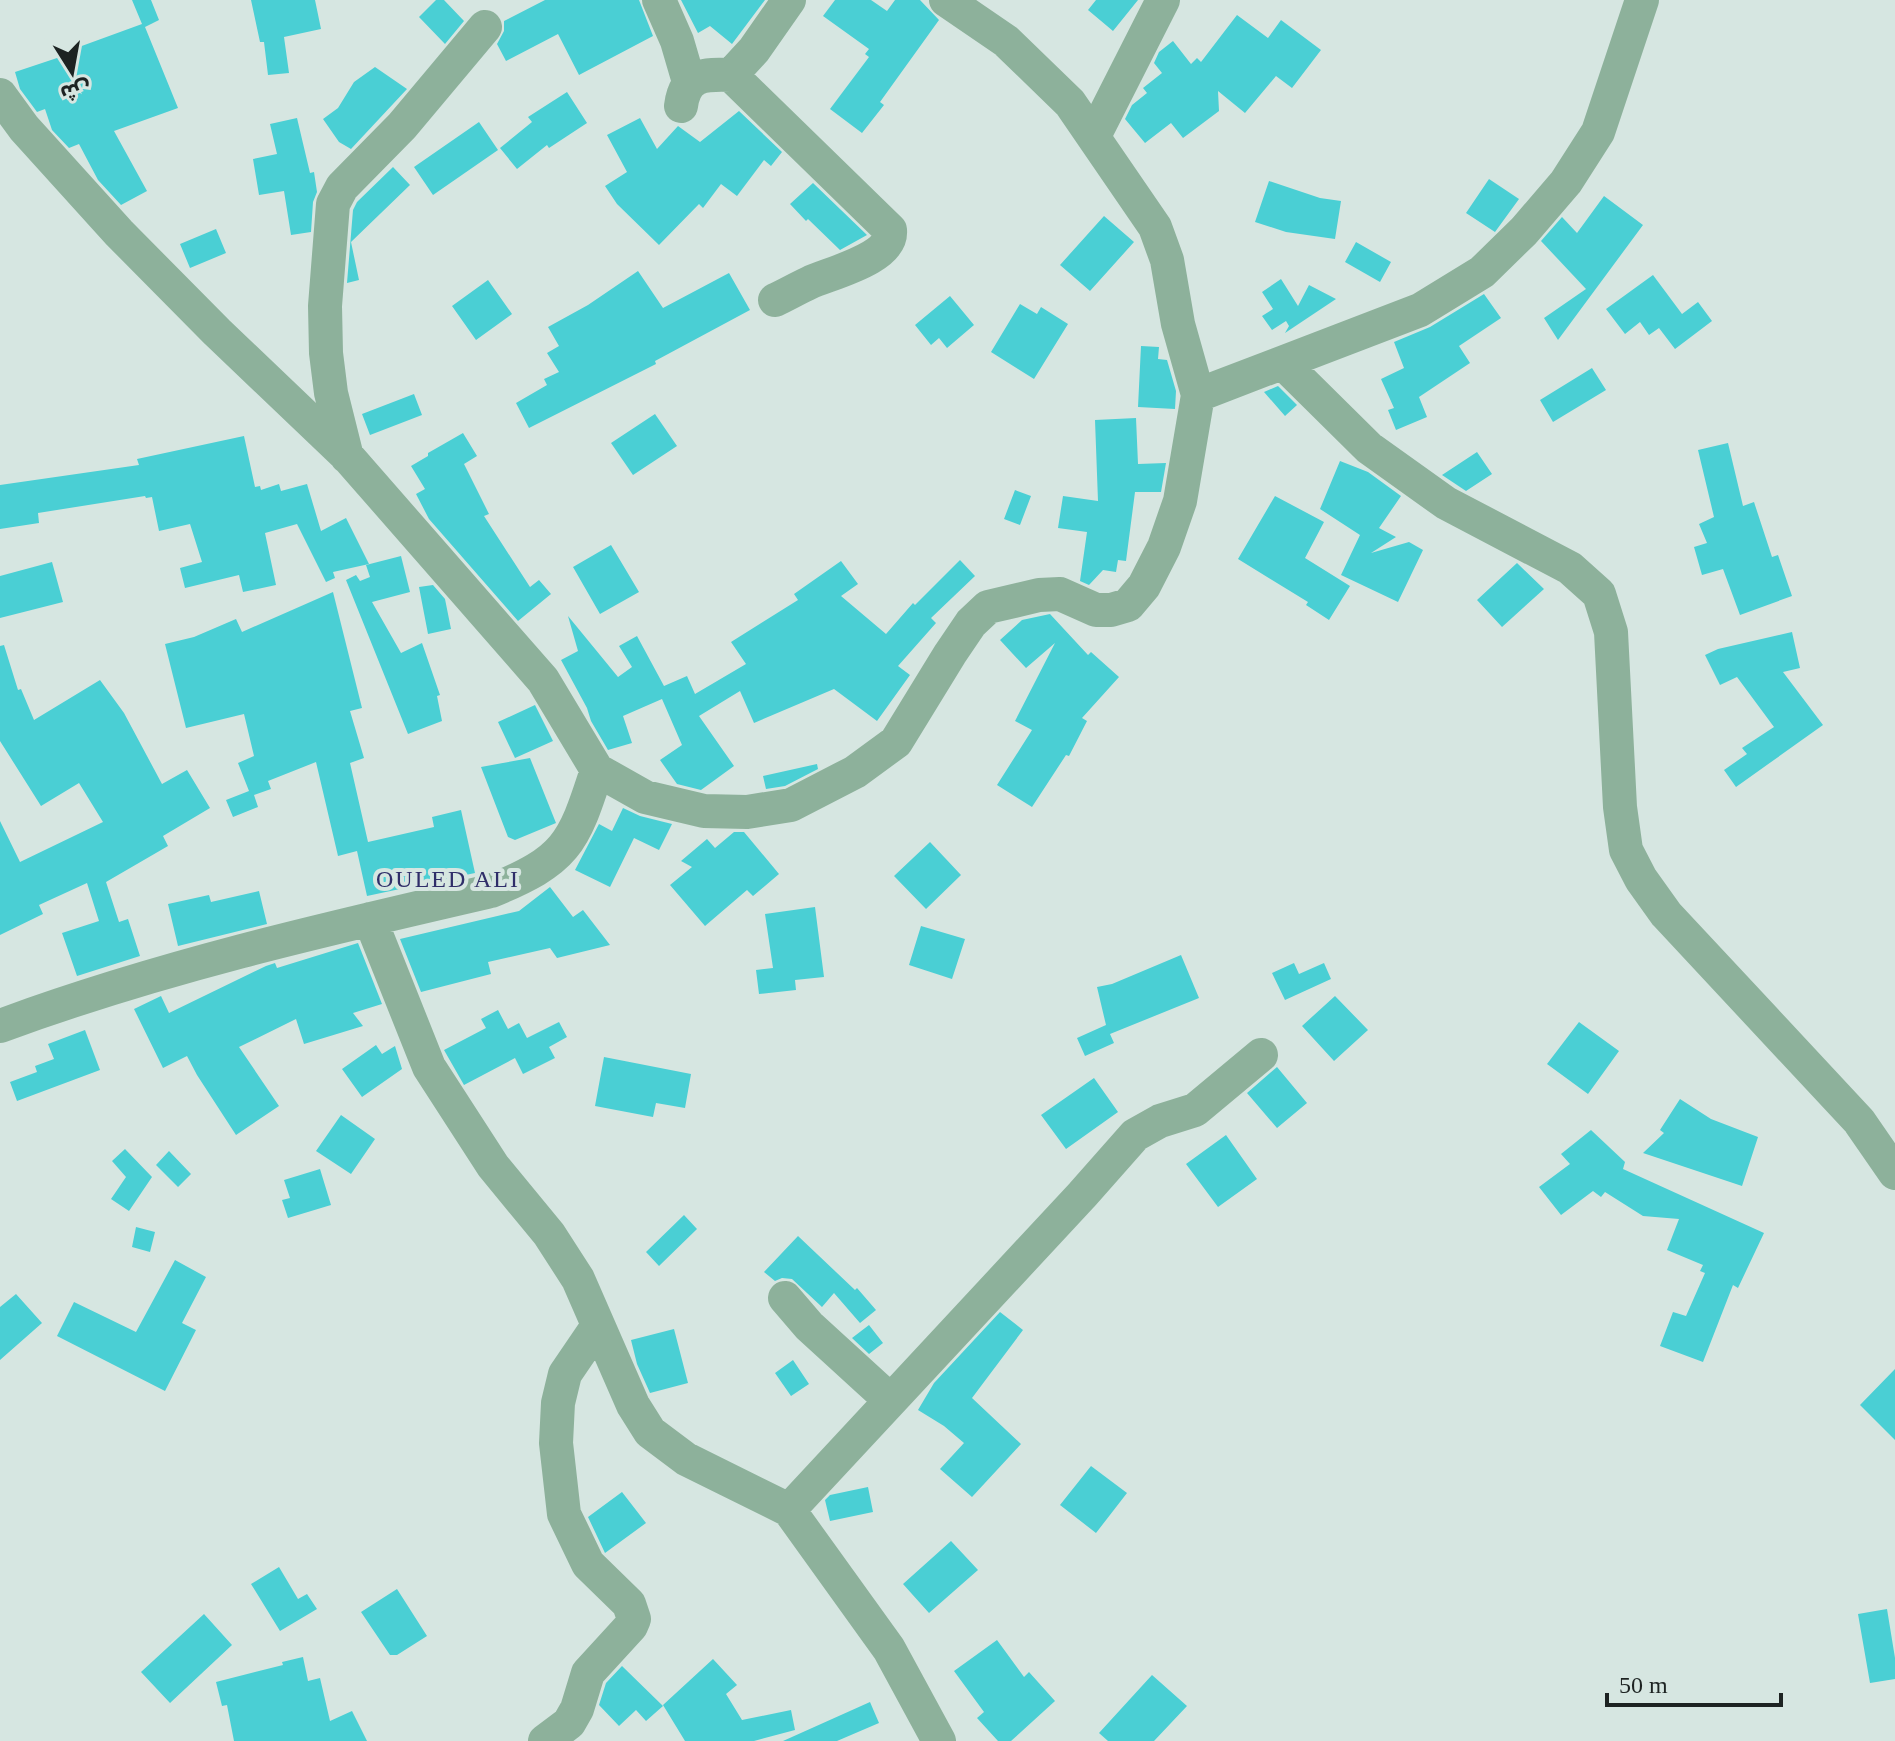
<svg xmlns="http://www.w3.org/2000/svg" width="1895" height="1741" viewBox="0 0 1895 1741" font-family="'Times New Roman','Noto Sans Arabic',serif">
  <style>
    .building { fill: #4acfd4 }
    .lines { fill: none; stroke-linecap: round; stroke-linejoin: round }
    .minor { stroke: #8db19b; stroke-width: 34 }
    .labels { text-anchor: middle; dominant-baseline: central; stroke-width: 8; stroke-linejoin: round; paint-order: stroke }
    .quarter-label { font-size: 24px; letter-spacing: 2px; fill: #2f2e69; stroke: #d6e6e1 }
  </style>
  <rect width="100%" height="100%" fill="#d6e6e1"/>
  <!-- building -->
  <path class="building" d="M 132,0 L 151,0 L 159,20 L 145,27 L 178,108 L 114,131 L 147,191 L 121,205 L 98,180 L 79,144 L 69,148 L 52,130 L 45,109 L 37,112 L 20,89 L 15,72 L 69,54 L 68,51 L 142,24 Z
    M 251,0 L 315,0 L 321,29 L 284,37 L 289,73 L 268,75 L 264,42 L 260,42 Z
    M 436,0 L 444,0 L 464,21 L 445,44 L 419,17 Z
    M 545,0 L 639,0 L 653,36 L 579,75 L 558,34 L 506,61 L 497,44 L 504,31 L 504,21 Z
    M 681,0 L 765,0 L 732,44 L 710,26 L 698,33 Z
    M 835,0 L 871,0 L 887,11 L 895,0 L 920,0 L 939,20 L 880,102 L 884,105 L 862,133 L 830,109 L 869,57 L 865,54 L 869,49 L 823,16 Z
    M 1096,0 L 1138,0 L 1113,31 L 1088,10 Z
    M 1237,15 L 1268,38 L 1281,20 L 1321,50 L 1292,88 L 1276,76 L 1245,113 L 1218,91 L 1219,111 L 1183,138 L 1171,123 L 1145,143 L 1125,119 L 1132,105 L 1147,93 L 1143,88 L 1162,73 L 1154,63 L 1159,52 L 1173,41 L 1191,64 L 1197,58 L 1201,62 Z
    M 375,67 L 407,89 L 351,149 L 339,142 L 323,119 L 338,108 L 354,82 Z
    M 567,92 L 587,123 L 549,148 L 547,145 L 517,169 L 500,148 L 532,122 L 528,117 Z
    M 739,111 L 782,152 L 771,166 L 764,160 L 737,196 L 721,184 L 703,208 L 699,204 L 659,245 L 617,204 L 605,186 L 627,172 L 607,135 L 640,118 L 657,149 L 678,126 L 700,142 Z
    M 297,118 L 310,173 L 314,172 L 317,192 L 313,202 L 311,232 L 291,235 L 284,191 L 259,195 L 253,159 L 277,154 L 270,124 Z
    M 479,122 L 498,150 L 433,195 L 414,167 Z
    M 393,167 L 410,185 L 351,242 L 359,280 L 347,283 L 353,210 L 357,202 Z
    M 1489,179 L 1519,199 L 1495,232 L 1466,213 Z
    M 1269,181 L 1320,198 L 1341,201 L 1335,239 L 1286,232 L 1255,222 Z
    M 813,183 L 867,235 L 840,250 L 808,219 L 806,221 L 790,204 Z
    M 1604,196 L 1643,225 L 1558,340 L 1544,318 L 1586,289 L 1541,241 L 1562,217 L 1577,233 Z
    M 1104,216 L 1134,242 L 1090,291 L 1060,265 Z
    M 216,229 L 226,253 L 190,268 L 180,244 Z
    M 1356,242 L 1391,262 L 1380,282 L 1345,262 Z
    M 638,271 L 663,308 L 729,273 L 750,310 L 655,361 L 656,364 L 529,428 L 516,403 L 547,385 L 544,379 L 559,372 L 547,353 L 559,346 L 548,327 L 588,305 Z
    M 1653,275 L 1682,314 L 1698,302 L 1712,321 L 1675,349 L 1659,328 L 1649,335 L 1640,322 L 1625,334 L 1606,309 Z
    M 1281,279 L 1298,306 L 1309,285 L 1336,299 L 1285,333 L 1289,326 L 1286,321 L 1272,330 L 1262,316 L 1273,309 L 1262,292 Z
    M 488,280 L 512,314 L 476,340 L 452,306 Z
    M 1484,294 L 1501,318 L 1459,346 L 1470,363 L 1419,397 L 1427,417 L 1396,430 L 1388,410 L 1394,408 L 1381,379 L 1404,368 L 1394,342 L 1430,327 Z
    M 950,296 L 974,325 L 947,348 L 939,338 L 931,345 L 915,325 Z
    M 1020,304 L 1037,314 L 1041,307 L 1068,324 L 1034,379 L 991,352 Z
    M 1141,346 L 1159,347 L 1158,359 L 1167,360 L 1176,391 L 1175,409 L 1138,407 Z
    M 1592,368 L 1606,390 L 1553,422 L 1540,400 Z
    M 1278,386 L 1297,405 L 1285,416 L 1264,392 Z
    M 414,394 L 422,415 L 370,435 L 362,414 Z
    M 655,414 L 677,446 L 633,475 L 611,443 Z
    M 1136,418 L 1138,464 L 1166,463 L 1161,492 L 1135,492 L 1126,561 L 1118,560 L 1116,572 L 1103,570 L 1089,585 L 1080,581 L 1087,532 L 1058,528 L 1063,496 L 1098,501 L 1095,420 Z
    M 463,433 L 477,456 L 464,464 L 489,514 L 484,516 L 530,587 L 539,580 L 551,594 L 518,621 L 429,519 L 416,494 L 425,489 L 411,466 L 428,456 L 428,453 Z
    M 244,436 L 255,487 L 260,486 L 261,490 L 279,484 L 281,491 L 307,484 L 321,531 L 346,518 L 369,564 L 333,572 L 335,578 L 326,582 L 297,524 L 265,533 L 276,585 L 243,592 L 239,575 L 185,588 L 180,568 L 202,562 L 190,524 L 159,531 L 152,497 L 146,498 L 145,496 L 38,513 L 39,523 L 0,529 L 0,485 L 139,465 L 137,459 Z
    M 1728,443 L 1743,506 L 1754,502 L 1772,557 L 1778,555 L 1792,596 L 1740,615 L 1723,569 L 1702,575 L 1694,547 L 1707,543 L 1699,524 L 1714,517 L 1698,450 Z
    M 1477,452 L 1492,474 L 1466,491 L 1442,475 Z
    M 1340,461 L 1368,472 L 1401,496 L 1379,528 L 1396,537 L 1371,553 L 1409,542 L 1423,550 L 1398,602 L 1341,575 L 1360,535 L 1320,509 Z
    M 1015,490 L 1031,496 L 1020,525 L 1004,519 Z
    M 1275,496 L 1324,522 L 1305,558 L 1350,586 L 1329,620 L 1306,605 L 1308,602 L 1238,559 Z
    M 611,545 L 639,592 L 600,614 L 573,567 Z
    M 401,556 L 410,592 L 372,602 L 401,653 L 422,643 L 440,695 L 437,696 L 442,721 L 408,734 L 346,580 L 356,575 L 360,581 L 370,577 L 366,565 Z
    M 960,560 L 975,576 L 931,618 L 936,623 L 898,666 L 910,675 L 877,721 L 834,689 L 754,723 L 740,691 L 699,716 L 734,766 L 701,790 L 677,784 L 660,760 L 682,745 L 662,699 L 623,716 L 632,743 L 608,750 L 591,721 L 587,708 L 561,660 L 578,651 L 568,616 L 618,677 L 632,667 L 619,646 L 637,636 L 664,686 L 687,676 L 695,694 L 746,664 L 731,642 L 798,600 L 794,594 L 841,561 L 858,584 L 841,596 L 886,634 L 913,603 L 915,605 Z
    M 52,562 L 63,602 L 0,618 L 0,576 Z
    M 1517,563 L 1544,589 L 1502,627 L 1477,600 Z
    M 433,585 L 445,599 L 451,629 L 428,634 L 419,587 Z
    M 333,592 L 362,708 L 350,711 L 364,758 L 350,763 L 368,842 L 434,827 L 432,817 L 461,810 L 475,873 L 367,896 L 357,851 L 338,856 L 316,762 L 268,781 L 271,789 L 254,795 L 258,807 L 233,817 L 226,800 L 249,791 L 238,763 L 254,756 L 244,714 L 186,728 L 165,644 L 194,637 L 236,619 L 242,632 Z
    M 1050,614 L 1088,655 L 1091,652 L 1119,677 L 1082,718 L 1087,721 L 1069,756 L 1066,755 L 1032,807 L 997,785 L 1032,730 L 1015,721 L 1055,643 L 1026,668 L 1000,640 L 1022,620 Z
    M 1792,632 L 1800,668 L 1783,672 L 1823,725 L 1736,787 L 1724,770 L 1747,754 L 1742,748 L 1774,727 L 1737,677 L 1720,685 L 1705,655 L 1718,649 Z
    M 4,645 L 18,690 L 21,689 L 34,720 L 100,680 L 124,713 L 162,784 L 187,770 L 210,808 L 163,836 L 168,846 L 106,882 L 119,922 L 128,919 L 140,956 L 77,976 L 62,933 L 99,921 L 87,883 L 39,905 L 43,914 L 0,935 L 0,821 L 20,862 L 103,822 L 79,783 L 41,806 L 0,741 L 0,646 Z
    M 535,705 L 553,741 L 515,758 L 498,722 Z
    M 530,758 L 556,823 L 515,840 L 508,837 L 481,767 Z
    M 817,764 L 818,769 L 785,786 L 766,789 L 763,776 Z
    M 623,808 L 640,816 L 672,824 L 659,850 L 634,838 L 610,887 L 575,870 L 599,824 L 612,831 Z
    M 734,832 L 744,832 L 779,874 L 753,896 L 747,890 L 705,926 L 670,885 L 692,867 L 681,861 L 707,839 L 715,848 Z
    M 930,842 L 961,875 L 926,909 L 894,876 Z
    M 550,887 L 573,917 L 583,910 L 610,945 L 557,958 L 550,948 L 488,962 L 491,974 L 421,992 L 400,939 L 519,911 Z
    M 259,891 L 267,924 L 178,946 L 168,904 L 209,895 L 211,902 Z
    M 815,907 L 824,977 L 795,980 L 796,990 L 759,994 L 756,970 L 773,968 L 765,914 Z
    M 921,926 L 965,939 L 952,979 L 909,965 Z
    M 358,943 L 382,1004 L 353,1013 L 363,1026 L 304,1044 L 296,1019 L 239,1047 L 279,1106 L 236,1135 L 197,1075 L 187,1056 L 163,1068 L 134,1009 L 161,996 L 169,1013 L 266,966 L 275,963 L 277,968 Z
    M 1181,955 L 1199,998 L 1110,1034 L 1114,1043 L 1085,1056 L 1077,1038 L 1106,1025 L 1097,987 L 1112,984 Z
    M 1294,963 L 1299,974 L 1324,963 L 1331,979 L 1285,1000 L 1272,973 Z
    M 1335,996 L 1368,1030 L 1334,1061 L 1302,1026 Z
    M 498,1010 L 508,1029 L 519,1023 L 527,1038 L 559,1022 L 567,1037 L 549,1047 L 555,1058 L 523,1074 L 515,1058 L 464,1085 L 444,1050 L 486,1028 L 481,1019 Z
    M 1579,1022 L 1619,1051 L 1588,1094 L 1547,1064 Z
    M 85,1030 L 100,1070 L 17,1101 L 10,1082 L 37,1072 L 35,1066 L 54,1059 L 48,1044 Z
    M 376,1045 L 382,1054 L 395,1046 L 402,1069 L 362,1097 L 342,1069 Z
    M 604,1057 L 691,1074 L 685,1108 L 656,1103 L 653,1117 L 595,1106 Z
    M 1277,1067 L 1307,1103 L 1277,1128 L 1247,1093 Z
    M 1094,1078 L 1118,1112 L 1066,1149 L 1041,1115 Z
    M 1680,1099 L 1711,1119 L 1758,1137 L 1742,1186 L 1643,1153 L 1664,1133 L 1660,1130 Z
    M 341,1115 L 375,1139 L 351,1174 L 316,1151 Z
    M 1591,1130 L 1625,1162 L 1623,1169 L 1764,1233 L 1738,1288 L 1733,1285 L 1703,1362 L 1660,1346 L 1673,1312 L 1686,1316 L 1705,1273 L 1700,1271 L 1703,1265 L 1667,1250 L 1679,1219 L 1643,1216 L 1605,1192 L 1601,1197 L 1593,1191 L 1561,1215 L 1539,1187 L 1570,1164 L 1561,1154 Z
    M 1226,1135 L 1257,1179 L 1218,1207 L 1186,1164 Z
    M 125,1149 L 152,1177 L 129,1211 L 111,1199 L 126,1177 L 112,1161 Z
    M 169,1151 L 191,1174 L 178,1187 L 156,1165 Z
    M 320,1169 L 331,1205 L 288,1218 L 282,1200 L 290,1198 L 284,1180 Z
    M 684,1215 L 697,1229 L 659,1266 L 646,1252 Z
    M 136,1227 L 155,1232 L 150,1252 L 132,1247 Z
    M 798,1236 L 855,1290 L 857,1288 L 876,1310 L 860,1323 L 834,1293 L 822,1307 L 792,1279 L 782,1278 L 775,1281 L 764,1272 Z
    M 175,1260 L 206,1277 L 182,1323 L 196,1330 L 165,1391 L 57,1336 L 74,1302 L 136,1332 Z
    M 16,1294 L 42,1323 L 0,1360 L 0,1307 Z
    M 1000,1312 L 1023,1330 L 972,1398 L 1021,1444 L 972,1497 L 940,1469 L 964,1443 L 944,1426 L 918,1410 L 934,1383 Z
    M 869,1325 L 883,1343 L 869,1354 L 852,1338 Z
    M 674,1329 L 688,1383 L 650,1393 L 637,1364 L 631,1340 Z
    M 793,1360 L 809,1384 L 791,1396 L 775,1373 Z
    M 1895,1369 L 1895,1440 L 1860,1405 Z
    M 1091,1466 L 1127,1493 L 1096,1533 L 1060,1505 Z
    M 868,1487 L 873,1512 L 830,1521 L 825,1500 L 830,1495 Z
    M 622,1492 L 646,1523 L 605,1553 L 588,1517 Z
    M 951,1541 L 978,1570 L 929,1613 L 903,1584 Z
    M 279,1567 L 298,1599 L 307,1594 L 317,1609 L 280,1631 L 251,1584 Z
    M 397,1589 L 427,1636 L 397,1655 L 390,1655 L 361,1612 Z
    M 1887,1609 L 1895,1658 L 1895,1679 L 1870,1683 L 1858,1614 Z
    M 204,1614 L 232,1645 L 170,1703 L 141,1672 Z
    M 997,1640 L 1024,1677 L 1029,1672 L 1055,1701 L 1011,1741 L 998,1741 L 977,1718 L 984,1712 L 954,1671 Z
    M 303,1657 L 308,1681 L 320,1678 L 330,1721 L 352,1711 L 367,1741 L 234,1741 L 227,1705 L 222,1706 L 216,1682 L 283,1665 L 282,1662 Z
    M 713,1659 L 737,1685 L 726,1694 L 742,1720 L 791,1710 L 795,1730 L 754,1741 L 685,1741 L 663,1705 Z
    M 622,1666 L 663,1706 L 646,1721 L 636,1710 L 619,1726 L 599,1705 L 606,1683 Z
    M 1152,1675 L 1187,1706 L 1154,1741 L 1108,1741 L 1099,1733 Z
    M 870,1702 L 879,1723 L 837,1741 L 783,1741 Z"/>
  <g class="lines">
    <!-- minor -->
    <path class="minor" d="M 659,0 L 677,41 L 689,82
      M 946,0 L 1006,41 L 1070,103 L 1155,227 L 1167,260 L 1178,324 L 1198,395
      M 731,75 L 890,230 C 893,259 830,273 809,283 C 798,288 786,295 775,300
      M 0,95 L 24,128 L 119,233 L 217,332 L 348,457 L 543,680 L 597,770 C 573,845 566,860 491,891 C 326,929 160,967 0,1026
      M 681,106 C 685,74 704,74 731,75 L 754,50 L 789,0
      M 1094,136 L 1163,0
      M 1284,364 L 1369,448 L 1446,503 L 1570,568 L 1599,594 L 1611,632 L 1620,807 L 1626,850 L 1641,879 L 1666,914 L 1859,1121 L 1895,1173
      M 347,457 L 331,393 L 326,353 L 325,306 L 333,204 L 342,187 L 402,126 L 485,27
      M 597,770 L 645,797 L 704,811 L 747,812 L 791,805 L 855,772 L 896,742 L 950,654 L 971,623 L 988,607 L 1039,595 L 1060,594 L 1096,610 L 1111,610 L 1128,605 L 1144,586 L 1164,547 L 1180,501 L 1198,395 L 1420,310 L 1482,272 L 1524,231 L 1566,182 L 1598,132 L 1642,0
      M 370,919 L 429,1067 L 493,1166 L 549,1234 L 578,1279 L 633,1405 L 650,1432 L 686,1459 L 789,1510 L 889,1649 L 939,1741
      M 785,1298 L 809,1326 L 890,1400
      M 789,1510 L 1082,1195 L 1135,1135 L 1160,1121 L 1195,1110 L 1261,1055
      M 545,1741 L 569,1723 L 577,1709 L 588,1673 L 631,1626 L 634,1619 L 629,1604 L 588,1564 L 564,1514 L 556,1443 L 558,1403 L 565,1374 L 597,1327"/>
  </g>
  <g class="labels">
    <!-- quarter labels -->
    <g class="quarter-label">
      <text x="448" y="879">OULED ALI</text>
    </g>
  </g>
  <!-- north arrow -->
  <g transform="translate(72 72) rotate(169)" stroke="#d6e6e1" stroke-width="6" paint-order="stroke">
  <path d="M0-6L14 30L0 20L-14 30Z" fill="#1d2322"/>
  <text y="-12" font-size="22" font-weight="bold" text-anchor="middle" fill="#1d2322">ش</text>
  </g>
  <!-- scale -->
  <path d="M1607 1693v12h174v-12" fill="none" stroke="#1d2322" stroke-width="4"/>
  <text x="1619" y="1693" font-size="24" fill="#1d2322" stroke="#d6e6e1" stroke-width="6" paint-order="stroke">50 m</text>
</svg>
